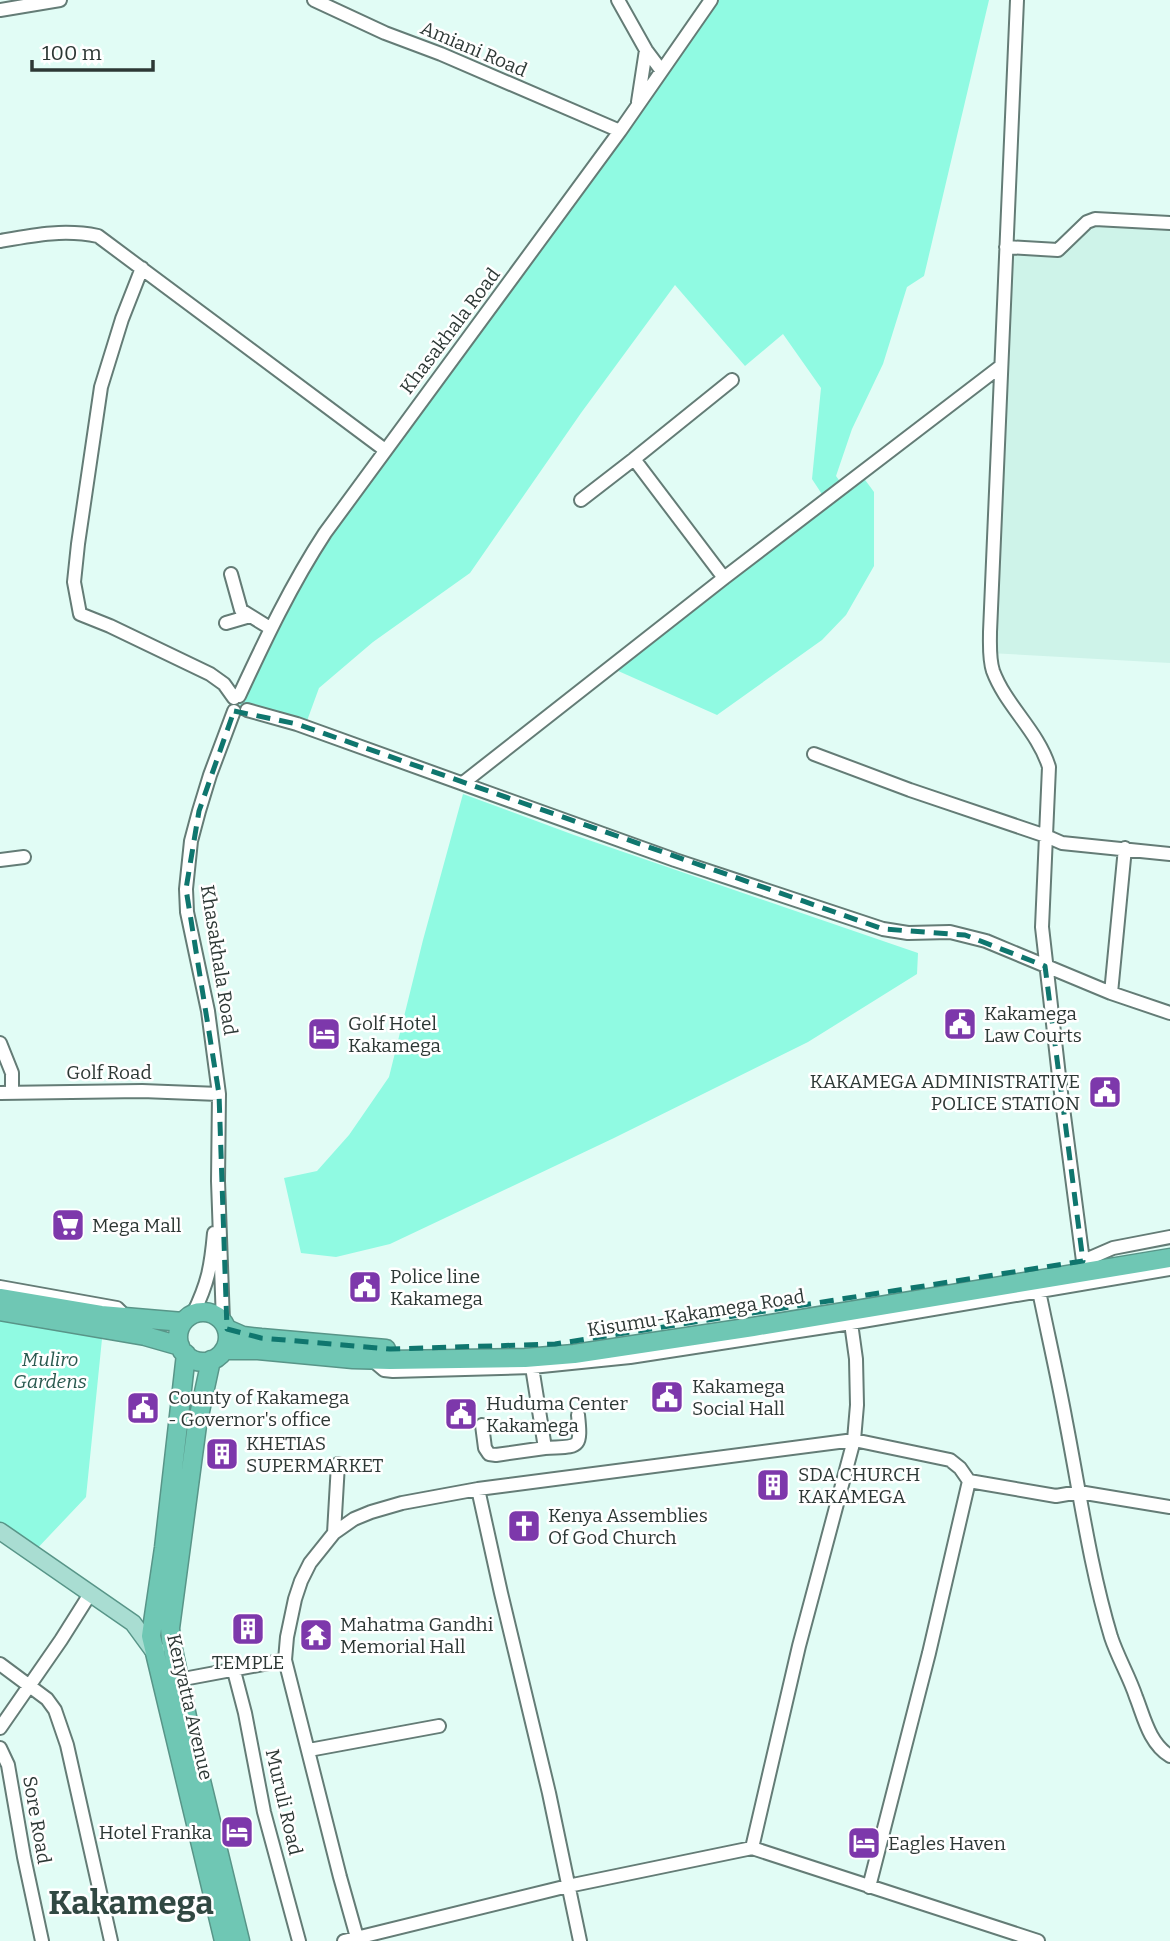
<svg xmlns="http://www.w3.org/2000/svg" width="1170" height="1941" viewBox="0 0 1170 1941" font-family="Bitter,serif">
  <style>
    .built { fill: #cef3e9 }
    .green { fill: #90fae2 }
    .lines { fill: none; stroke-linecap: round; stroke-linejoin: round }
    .minor-casing { stroke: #647c76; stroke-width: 16 }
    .major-casing { stroke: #589588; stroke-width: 19 }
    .highway-casing { stroke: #589588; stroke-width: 21 }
    .minor { stroke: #fff; stroke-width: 12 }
    .major { stroke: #a9ddd2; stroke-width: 16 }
    .highway { stroke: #6fc7b4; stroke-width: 18 }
    .marked { fill: none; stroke: #0f766e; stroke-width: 5; stroke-dasharray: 14 9; stroke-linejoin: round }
    .labels { text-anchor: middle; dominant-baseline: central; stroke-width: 5; stroke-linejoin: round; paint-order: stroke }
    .street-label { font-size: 19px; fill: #2d3835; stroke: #fff }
    .poi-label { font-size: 19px; fill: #2d3835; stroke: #fff; text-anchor: start }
    .park-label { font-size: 19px; font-style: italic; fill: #29594f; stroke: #fff }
    .town-label { font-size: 33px; font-weight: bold; fill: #314842; stroke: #fff }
  </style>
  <rect width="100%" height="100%" fill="#e1fcf5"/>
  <!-- built -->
  <path class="built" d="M 1088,223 L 1170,224 L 1170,663 L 989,653 L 1006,248 L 1053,251 Z"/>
  <!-- green -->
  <path class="green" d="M 714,0 L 989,0 L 924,276 L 907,287 L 883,364 L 852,429 L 836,476 L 844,487 L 860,473 L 874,492 L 874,566 L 846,615 L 822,640 L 717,715 L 616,670 L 829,505 L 812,479 L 821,388 L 783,334 L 745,366 L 675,285 L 581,413 L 470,573 L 373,642 L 319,688 L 304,729 L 239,705 L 277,622 L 302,579 L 329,541 L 388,451 L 666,77 Z
    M 463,794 L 574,835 L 918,953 L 917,974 L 808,1042 L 614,1138 L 390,1244 L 336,1257 L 301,1253 L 284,1178 L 317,1171 L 349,1135 L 389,1077 L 423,940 Z
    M 0,1311 L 103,1329 L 86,1497 L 32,1554 L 0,1532 Z"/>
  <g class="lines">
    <defs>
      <path id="minor" d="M 314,0 L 385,33 L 441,54 L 620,131
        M 618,0 L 646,50 L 661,70
        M 1017,0 L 990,632 C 990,644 989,659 993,671 C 1006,706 1038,731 1049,767 L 1042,927 L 1060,1085 L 1083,1261 L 1113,1248 L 1170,1237
        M 0,10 L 60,0
        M 638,102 L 646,50
        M 0,241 C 34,235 64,229 98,236 L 385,450
        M 1006,247 L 1058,250 L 1087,222 L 1095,219 L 1170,223
        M 142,268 L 122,319 L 101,387 L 78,544 L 74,582 L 80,614 L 110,626 L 210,674 L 224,684 L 234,698
        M 581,500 L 634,459
        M 231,574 L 241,610 L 270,628
        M 724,578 L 634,459 L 732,380
        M 226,623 L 250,616
        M 239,696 C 265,640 291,585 325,533 L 620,131 L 711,0
        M 247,710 L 297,724 L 675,860 L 883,929 L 908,933 L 950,932 L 986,941 L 1111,993 L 1170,1013
        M 814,754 L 910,790 L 1046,836 L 1062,843 L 1170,854
        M 463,783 L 724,578 L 1001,366
        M 0,860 L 24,857
        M 1111,993 L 1125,848
        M 0,1043 L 12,1073 L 12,1093
        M 0,1093 L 142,1091 L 219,1094
        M 0,1287 L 117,1308 L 122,1313
        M 1039,1291 C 1048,1335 1058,1378 1066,1422 C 1080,1494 1090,1567 1111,1637 C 1118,1658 1129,1676 1136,1697 C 1144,1717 1149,1743 1170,1756
        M 193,1314 C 208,1283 211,1267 214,1233
        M 223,1322 L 218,1181 L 219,1094 L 208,1011 L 187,912 L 186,889 L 191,841 L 199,811 L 210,775 L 234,711
        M 371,1359 L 384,1370 L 393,1371 L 532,1367 L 630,1357 L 851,1323 L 1170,1269
        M 482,1425 L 485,1448 L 489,1454 L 496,1455 L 545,1448 L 532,1367
        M 545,1448 C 578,1446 582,1451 578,1415
        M 478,1489 L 501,1593 L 549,1793 L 580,1941
        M 334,1533 L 338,1464
        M 285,1660 L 340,1877 L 358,1941
        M 0,1664 L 47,1699 L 55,1710 L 67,1745 L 111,1941
        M 234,1671 L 245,1713 L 264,1812 L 299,1941
        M 178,1680 L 285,1660 L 287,1637 L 295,1599 L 301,1581 L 310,1563 L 334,1533 L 354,1519 L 371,1512 L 402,1503 L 478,1489 L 854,1440 L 950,1460 L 960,1468 L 969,1481 L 1056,1496 L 1079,1492 L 1170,1507
        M 0,1728 L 61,1640 L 90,1594
        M 0,1748 L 8,1765 L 24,1857 L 42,1941
        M 309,1750 L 439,1726
        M 752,1848 L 799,1646 L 854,1440 L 857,1405 L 856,1359 L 851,1323
        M 869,1887 L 929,1653 L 969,1481
        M 344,1941 L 568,1886 L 752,1848 L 1038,1941"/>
      <path id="major" d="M 0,1531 L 133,1623 L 152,1649 L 156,1649"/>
      <path id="highway" d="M 0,1298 L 101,1315 L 183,1322
        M 0,1311 L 145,1336 L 180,1346
        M178 1337a25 25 0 1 1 50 0a25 25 0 1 1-50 0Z
        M 227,1329 L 243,1336 L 261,1338 L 386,1349
        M 224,1350 L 258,1350 L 353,1359 L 390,1360 L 525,1358 L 574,1354 L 753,1327 L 1170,1258
        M 186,1354 L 164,1548 L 151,1636 L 224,1941
        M 211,1360 L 197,1425 L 170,1628 L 171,1640 L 196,1760 L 240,1941"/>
    </defs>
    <!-- minor casing -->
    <use href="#minor" class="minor-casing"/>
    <!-- major casing -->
    <use href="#major" class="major-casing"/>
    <!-- highway casing -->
    <use href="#highway" class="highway-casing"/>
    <!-- minor -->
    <use href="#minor" class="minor"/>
    <!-- major -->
    <use href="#major" class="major"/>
    <!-- highway -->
    <use href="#highway" class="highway"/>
  </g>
  <!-- marked area -->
  <path class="marked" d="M 234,711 L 297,724 L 883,929 L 965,935 L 1045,966 L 1083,1261 L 555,1344 L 390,1349 L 261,1338 L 227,1329 L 219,1094 L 186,889 L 199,811 Z"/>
  <!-- icons -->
  <defs>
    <symbol id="civic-square" viewBox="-11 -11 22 22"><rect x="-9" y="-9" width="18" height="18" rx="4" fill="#7d38ab" stroke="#fff"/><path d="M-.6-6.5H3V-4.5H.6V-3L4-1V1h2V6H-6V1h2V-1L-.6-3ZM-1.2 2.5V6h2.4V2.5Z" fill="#fff"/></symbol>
    <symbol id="hotel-square" viewBox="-11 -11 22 22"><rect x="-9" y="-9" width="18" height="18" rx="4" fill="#7d38ab" stroke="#fff"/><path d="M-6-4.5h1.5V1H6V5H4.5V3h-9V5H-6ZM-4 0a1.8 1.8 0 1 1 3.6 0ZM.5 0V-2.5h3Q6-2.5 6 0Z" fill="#fff"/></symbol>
    <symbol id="supermarket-square" viewBox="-11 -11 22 22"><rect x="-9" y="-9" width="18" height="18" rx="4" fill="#7d38ab" stroke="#fff"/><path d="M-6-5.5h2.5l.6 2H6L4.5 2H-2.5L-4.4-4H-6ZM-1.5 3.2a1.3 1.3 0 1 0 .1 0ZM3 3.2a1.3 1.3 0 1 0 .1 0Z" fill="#fff"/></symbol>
    <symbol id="building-square" viewBox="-11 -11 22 22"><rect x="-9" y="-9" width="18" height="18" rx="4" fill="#7d38ab" stroke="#fff"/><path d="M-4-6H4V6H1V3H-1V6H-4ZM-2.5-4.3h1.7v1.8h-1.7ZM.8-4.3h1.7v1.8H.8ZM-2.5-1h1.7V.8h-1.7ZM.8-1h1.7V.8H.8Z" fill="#fff"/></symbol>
    <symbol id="church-square" viewBox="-11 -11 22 22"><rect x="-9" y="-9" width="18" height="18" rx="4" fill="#7d38ab" stroke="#fff"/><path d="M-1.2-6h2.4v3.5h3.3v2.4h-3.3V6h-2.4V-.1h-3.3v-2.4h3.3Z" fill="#fff"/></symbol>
    <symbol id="temple-square" viewBox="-11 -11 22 22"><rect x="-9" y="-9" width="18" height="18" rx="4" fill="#7d38ab" stroke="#fff"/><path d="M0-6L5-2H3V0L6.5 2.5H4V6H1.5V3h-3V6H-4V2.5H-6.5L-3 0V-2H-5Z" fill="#fff"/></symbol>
  </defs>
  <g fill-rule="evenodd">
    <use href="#civic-square" x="941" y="1005" width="38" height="38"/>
    <use href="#hotel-square" x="305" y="1015" width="38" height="38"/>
    <use href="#civic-square" x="1086" y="1073" width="38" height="38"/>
    <use href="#supermarket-square" x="49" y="1206" width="38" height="38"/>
    <use href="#civic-square" x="346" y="1268" width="38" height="38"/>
    <use href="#civic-square" x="648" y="1378" width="38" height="38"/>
    <use href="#civic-square" x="124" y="1389" width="38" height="38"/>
    <use href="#civic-square" x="442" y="1395" width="38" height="38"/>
    <use href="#building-square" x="203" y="1435" width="38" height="38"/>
    <use href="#building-square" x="754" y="1466" width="38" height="38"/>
    <use href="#church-square" x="505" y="1507" width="38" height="38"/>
    <use href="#building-square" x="229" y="1610" width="38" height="38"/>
    <use href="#temple-square" x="297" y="1616" width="38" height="38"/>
    <use href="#hotel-square" x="218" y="1813" width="38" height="38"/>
    <use href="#hotel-square" x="845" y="1824" width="38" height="38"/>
  </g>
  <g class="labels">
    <!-- street labels -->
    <g class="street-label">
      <text transform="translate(474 49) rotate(23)">Amiani Road</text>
      <text transform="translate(450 331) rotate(-53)">Khasakhala Road</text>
      <text transform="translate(219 960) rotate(81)">Khasakhala Road</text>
      <text x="109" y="1072">Golf Road</text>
      <text transform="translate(696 1313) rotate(-9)">Kisumu-Kakamega Road</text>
      <text transform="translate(190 1707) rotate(77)">Kenyatta Avenue</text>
      <text transform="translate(284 1802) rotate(77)">Muruli Road</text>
      <text transform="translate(37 1820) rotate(80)">Sore Road</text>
    </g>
    <!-- poi labels -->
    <g class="poi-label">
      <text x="984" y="1013">Kakamega<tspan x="984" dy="22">Law Courts</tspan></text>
      <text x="348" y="1023">Golf Hotel<tspan x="348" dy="22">Kakamega</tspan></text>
      <text x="1080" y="1081" text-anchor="end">KAKAMEGA ADMINISTRATIVE<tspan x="1080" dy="22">POLICE STATION</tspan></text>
      <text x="92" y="1225">Mega Mall</text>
      <text x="390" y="1276">Police line<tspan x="390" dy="22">Kakamega</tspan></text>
      <text x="692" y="1386">Kakamega<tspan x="692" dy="22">Social Hall</tspan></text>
      <text x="168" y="1397">County of Kakamega<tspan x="168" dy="22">- Governor's office</tspan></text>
      <text x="486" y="1403">Huduma Center<tspan x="486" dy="22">Kakamega</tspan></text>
      <text x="246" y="1443">KHETIAS<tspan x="246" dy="22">SUPERMARKET</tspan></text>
      <text x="798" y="1474">SDA CHURCH<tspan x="798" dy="22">KAKAMEGA</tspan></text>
      <text x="548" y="1515">Kenya Assemblies<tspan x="548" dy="22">Of God Church</tspan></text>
      <text x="340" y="1624">Mahatma Gandhi<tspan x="340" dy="22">Memorial Hall</tspan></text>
      <text x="248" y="1662" text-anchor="middle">TEMPLE</text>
      <text x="212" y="1832" text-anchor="end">Hotel Franka</text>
      <text x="888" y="1843">Eagles Haven</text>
    </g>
    <!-- park labels -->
    <g class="park-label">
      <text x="50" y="1359">Muliro<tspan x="50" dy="22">Gardens</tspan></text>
    </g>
    <!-- town labels -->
    <g class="town-label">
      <text x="131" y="1903">Kakamega</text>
    </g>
  </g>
  <!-- scale -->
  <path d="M32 60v10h121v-10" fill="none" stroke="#2d3835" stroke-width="3.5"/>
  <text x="42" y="60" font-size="21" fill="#2d3835" stroke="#ffffff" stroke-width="5" paint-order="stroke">100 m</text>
</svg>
